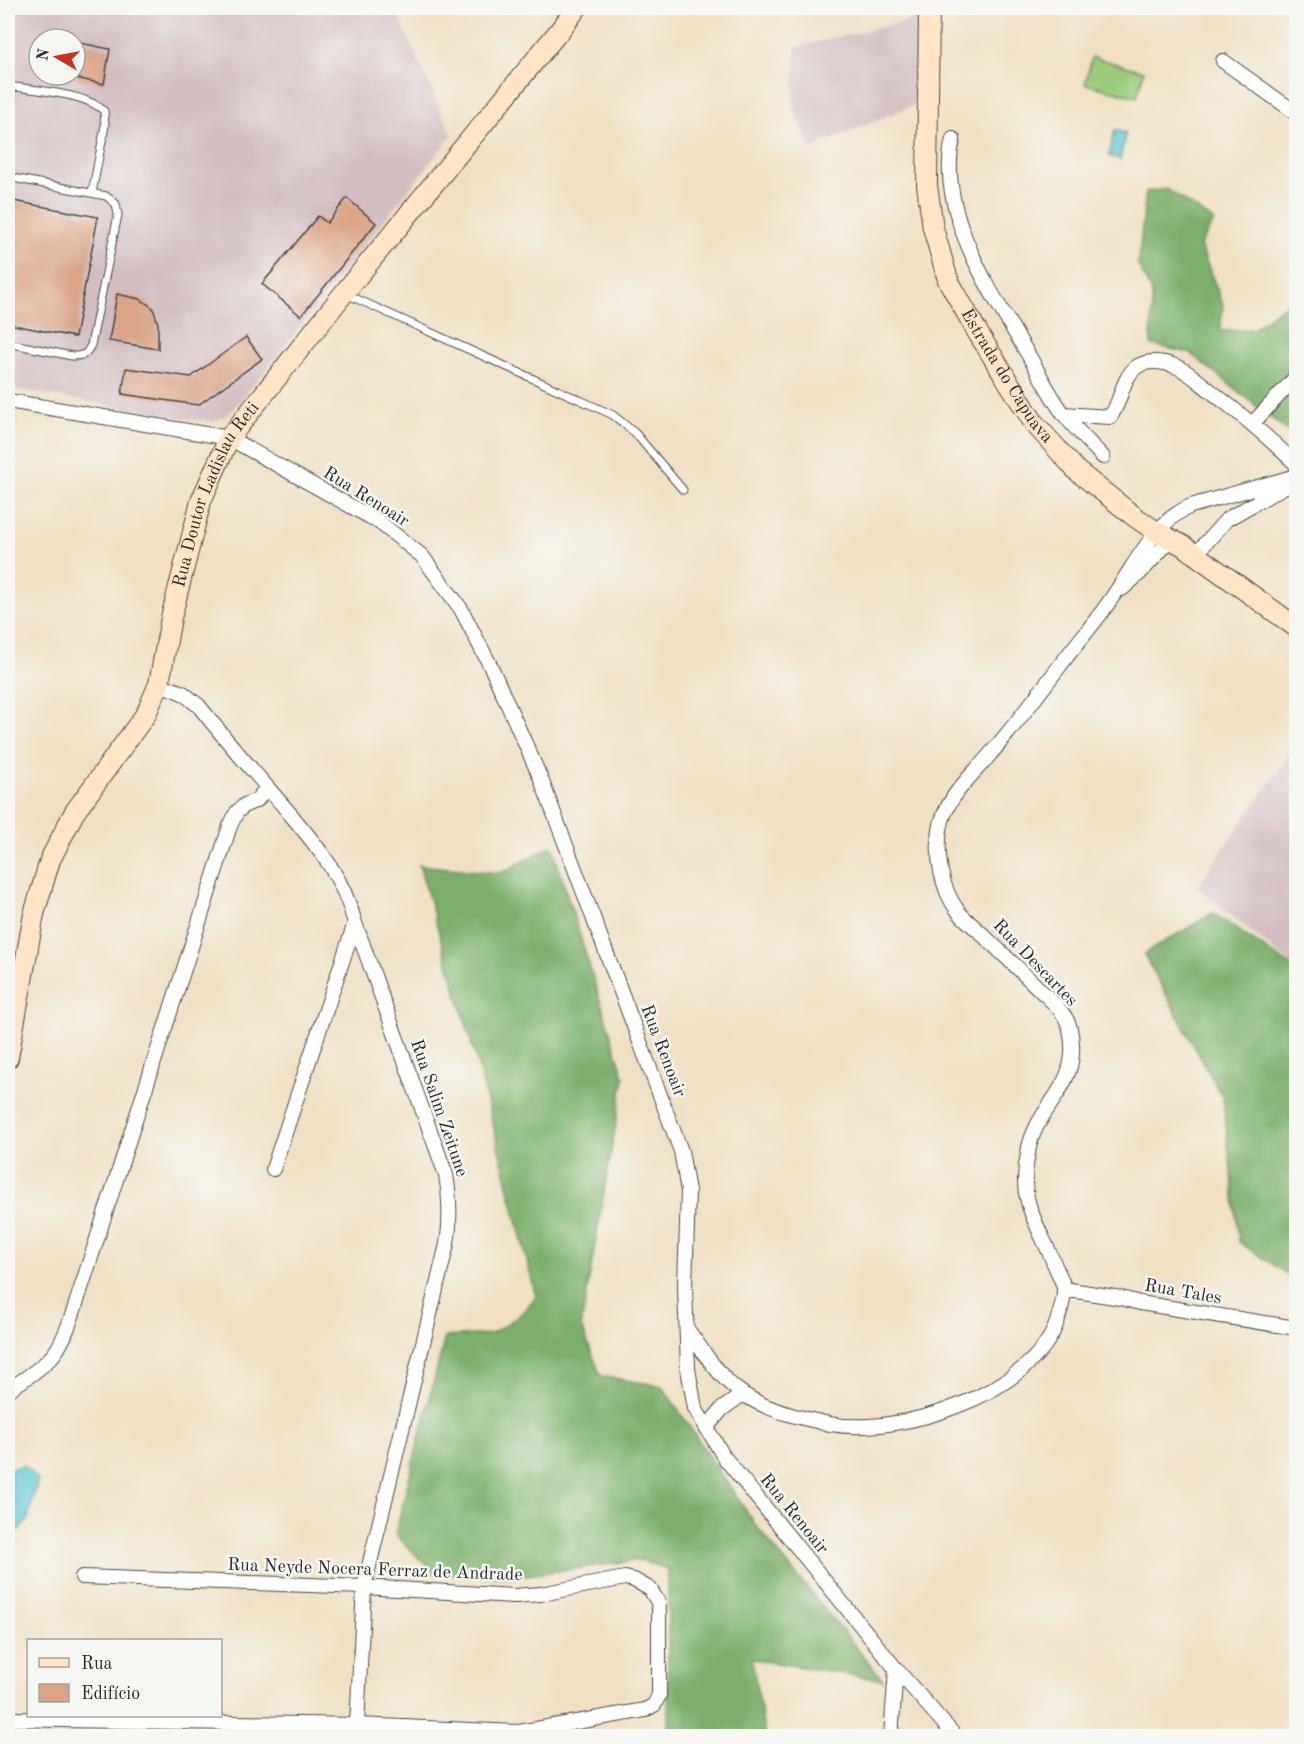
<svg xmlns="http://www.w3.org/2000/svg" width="1304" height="1744" viewBox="0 0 1304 1744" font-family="'Old Standard TT',serif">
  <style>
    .industrial { fill: #d2bec1; fill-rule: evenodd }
    .green { fill: #9bcc7b; stroke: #637c53; stroke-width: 1.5 }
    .forest { fill: #7cb06b; stroke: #546e4b; stroke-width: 1.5 }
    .water { fill: #57c3d0; stroke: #41777e; stroke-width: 1.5 }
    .building { fill: #dba487 }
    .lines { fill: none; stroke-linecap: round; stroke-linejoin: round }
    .lane-casing { stroke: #494642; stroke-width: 9 }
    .street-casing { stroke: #494642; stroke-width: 16 }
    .secondary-casing { stroke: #494642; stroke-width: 22 }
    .lane { stroke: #fff; stroke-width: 7 }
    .street { stroke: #fff; stroke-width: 14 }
    .secondary { stroke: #ffe4c6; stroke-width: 20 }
    .labels { text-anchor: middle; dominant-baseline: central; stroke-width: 5; stroke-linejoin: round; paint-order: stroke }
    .street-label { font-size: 18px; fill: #2b2b2b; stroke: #f6f6f2 }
  </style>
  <rect width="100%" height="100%" fill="#f6f6f2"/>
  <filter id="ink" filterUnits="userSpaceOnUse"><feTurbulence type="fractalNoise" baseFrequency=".0167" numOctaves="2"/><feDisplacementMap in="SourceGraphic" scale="12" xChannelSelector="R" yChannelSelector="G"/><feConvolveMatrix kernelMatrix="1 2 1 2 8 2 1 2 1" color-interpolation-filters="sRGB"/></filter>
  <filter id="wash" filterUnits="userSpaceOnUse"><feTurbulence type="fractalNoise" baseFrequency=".008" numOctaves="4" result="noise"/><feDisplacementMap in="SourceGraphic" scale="24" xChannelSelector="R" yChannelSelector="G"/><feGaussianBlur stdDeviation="1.35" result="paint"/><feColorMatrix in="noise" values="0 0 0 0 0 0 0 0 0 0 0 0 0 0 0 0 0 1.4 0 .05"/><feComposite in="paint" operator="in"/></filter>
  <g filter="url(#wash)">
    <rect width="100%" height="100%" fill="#f0e1c5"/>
    <!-- industrial -->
    <path class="industrial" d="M 8,8 L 395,8 L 452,135 L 266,370 L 229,414 L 213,422 L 196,420 L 8,388 ZM 39,39 L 75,39 L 75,75 L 39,75 Z
      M 919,18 L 916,104 L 811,148 L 793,108 L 796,47 Z
      M 8,417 L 18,418 L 8,463 Z
      M 1296,745 L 1296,969 L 1197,887 Z"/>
    <!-- green -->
    <path class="green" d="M 1092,57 L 1144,71 L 1137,97 L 1085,84 Z"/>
    <!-- forest -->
    <path class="forest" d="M 1167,189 L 1214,221 L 1200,245 L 1223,305 L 1220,331 L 1253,329 L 1296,297 L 1296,438 L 1190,353 L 1151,345 L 1152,293 L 1138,265 L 1146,192 Z
      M 552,846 L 624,1077 L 581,1326 L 601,1376 L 662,1386 L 757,1527 L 883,1680 L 752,1659 L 765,1736 L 668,1736 L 668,1569 L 640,1560 L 512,1577 L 435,1574 L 395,1534 L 445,1337 L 491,1334 L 519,1316 L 536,1297 L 478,1065 L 419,865 L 501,873 Z
      M 1213,913 L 1296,970 L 1296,1280 L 1239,1242 L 1223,1099 L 1144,954 Z"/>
    <!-- water -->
    <path class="water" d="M 1115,130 L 1126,133 L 1120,159 L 1109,156 Z
      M 23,1465 L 38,1480 L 27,1522 L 8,1539 L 8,1470 Z"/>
    <g id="blocks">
      <!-- building -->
      <path class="building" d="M 75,42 L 110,49 L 104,84 L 75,78 Z
        M 347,198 L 376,223 L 301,316 L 262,284 L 318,216 L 327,223 Z
        M 8,200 L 98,217 L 75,337 L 8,324 Z
        M 117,294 L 140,299 L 153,308 L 158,324 L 158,349 L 109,341 Z
        M 246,337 L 262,359 L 198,405 L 122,394 L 126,368 L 191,377 Z"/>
    </g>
  </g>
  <g filter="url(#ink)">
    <use href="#blocks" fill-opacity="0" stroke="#494642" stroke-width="1.5"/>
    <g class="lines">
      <defs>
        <path id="lane" d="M 8,86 C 33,90 86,93 104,111 L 105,126 L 92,193
          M 8,177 L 106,196 L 116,204 L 118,215 L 91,345 C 86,355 83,356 72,356 L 8,343
          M 346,294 L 613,415 L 635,433 L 683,490"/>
        <path id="street" d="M 1223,61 L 1296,113
          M 953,139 C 936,209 989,289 1023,346 C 1037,368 1048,393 1063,413 C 1075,429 1090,443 1103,457
          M 8,401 L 229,438 L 379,522 L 422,556 L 461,609 L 491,667 L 541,779 L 681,1151 L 688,1191 L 685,1287 L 688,1369 L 695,1408 L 724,1457 L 896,1669 L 955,1736
          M 1063,414 L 1110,417 C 1121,403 1121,381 1135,368 C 1147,358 1170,362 1183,370 C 1193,376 1203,385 1212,392 C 1242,415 1269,438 1296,464
          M 1253,423 L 1296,377
          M 1196,554 L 1227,519 L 1289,484
          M 1122,589 L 1140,573 L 1171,539
          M 159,684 L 183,693 L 199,706 C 226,741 257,775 286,809 C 317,846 342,874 355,923 L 446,1175 C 450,1199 451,1220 447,1244 L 364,1587 L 357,1725
          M 273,1169 L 355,923
          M 1064,1289 L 1121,1298 L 1140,1303 L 1296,1328
          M 687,1329 C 704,1352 719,1378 743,1394 C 768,1411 801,1418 830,1424 C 899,1437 1032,1394 1057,1322 C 1060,1312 1065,1298 1064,1288 C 1062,1279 1056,1269 1053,1261 C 1043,1236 1025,1209 1025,1181 C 1025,1172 1026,1162 1028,1153 C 1035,1104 1083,1089 1070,1029 C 1067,1014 1051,1000 1040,990 C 1022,972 1003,954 984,936 C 976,928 965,920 958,911 C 941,889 936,856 940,830 C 944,801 967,780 986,759 C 1014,727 1039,693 1065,659 C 1081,638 1099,618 1113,596 C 1128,575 1140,551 1157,532 C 1167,520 1177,512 1191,506 L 1296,476
          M 8,1390 C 22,1381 47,1365 56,1351 C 65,1338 70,1322 75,1307 L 230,826 L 237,812 L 245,805 L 257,800 L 267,787
          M 706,1428 L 722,1409 L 743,1394
          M 8,1719 L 357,1725 L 519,1732 L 645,1710 L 654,1705 L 659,1695 L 659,1609 L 658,1602 L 650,1589 L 634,1580 L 625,1578 L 541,1594 L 514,1596 L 364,1587 L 82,1577
          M 891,1736 L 896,1669"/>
        <g id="secondary">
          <path id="s1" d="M 929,8 L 927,185 L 933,228 L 948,280 L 978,333 L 1034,423 L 1077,471 L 1135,517 L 1157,532 L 1182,545 L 1296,627"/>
          <path id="s2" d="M 8,1058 L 34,914 L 50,860 L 74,813 L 146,714 L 159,684 L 171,618 L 201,501 L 229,438 L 344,293 L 560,30 L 577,8"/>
        </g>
      </defs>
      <!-- lane casing -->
      <use href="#lane" class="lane-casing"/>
      <!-- street casing -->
      <use href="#street" class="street-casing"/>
      <!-- secondary casing -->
      <use href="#secondary" class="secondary-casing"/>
      <!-- lane -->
      <use href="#lane" class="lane"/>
      <!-- street -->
      <use href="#street" class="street"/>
      <!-- secondary -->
      <use href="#secondary" class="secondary"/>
    </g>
  </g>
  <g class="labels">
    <!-- street labels -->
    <g class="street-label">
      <text stroke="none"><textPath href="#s1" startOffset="387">Estrada do Capuava</textPath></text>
      <text stroke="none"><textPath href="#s2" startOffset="610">Rua Doutor Ladislau Reti</textPath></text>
      <text transform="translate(366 497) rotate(32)">Rua Renoair</text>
      <text transform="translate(1035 963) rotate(46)">Rua Descartes</text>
      <text transform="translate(663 1051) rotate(69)">Rua Renoair</text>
      <text transform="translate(439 1108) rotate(71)">Rua Salim Zeitune</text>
      <text transform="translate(1183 1292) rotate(10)">Rua Tales</text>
      <text transform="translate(794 1514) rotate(51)">Rua Renoair</text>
      <text transform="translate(375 1570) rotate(2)">Rua Neyde Nocera Ferraz de Andrade</text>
    </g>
  </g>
  <!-- margin -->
  <rect width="1304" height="1744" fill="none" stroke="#f6f6f2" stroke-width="30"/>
  <!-- legend -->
  <rect x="27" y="1639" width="195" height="78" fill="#f6f6f2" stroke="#a5a5a2" stroke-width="1.5"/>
  <rect x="39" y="1658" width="30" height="9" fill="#ffe4c6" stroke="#a5a5a2" stroke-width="1.5"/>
  <text x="81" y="1669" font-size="18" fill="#2b2b2b">Rua</text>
  <rect x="39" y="1684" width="30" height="18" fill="#dba487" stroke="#a5a5a2" stroke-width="1.5"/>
  <text x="81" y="1699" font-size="18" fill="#2b2b2b">Edifício</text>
  <!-- north arrow -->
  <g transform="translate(57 57) rotate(280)"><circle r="28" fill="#f6f6f2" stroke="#a5a5a2" stroke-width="1.5"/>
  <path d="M0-4.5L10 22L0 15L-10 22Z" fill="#c8321e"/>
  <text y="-9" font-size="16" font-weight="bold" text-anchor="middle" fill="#2b2b2b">N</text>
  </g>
</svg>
